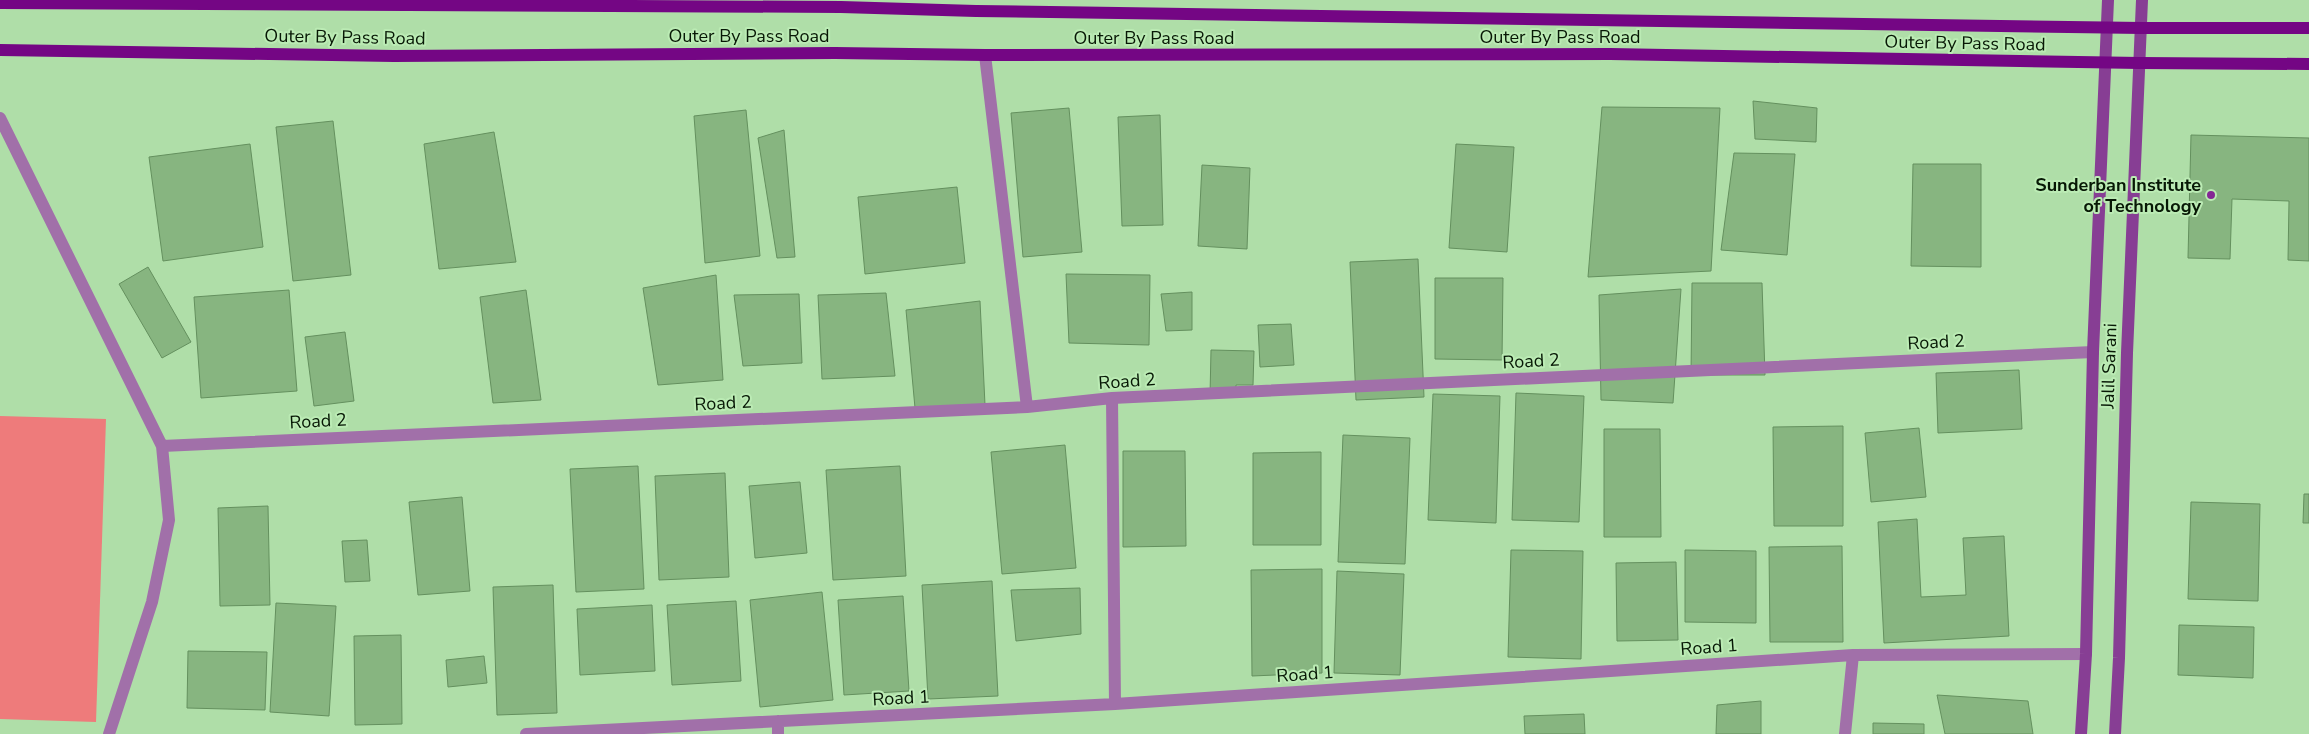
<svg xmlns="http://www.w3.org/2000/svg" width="2309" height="734" viewBox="0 0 2309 734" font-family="'Nunito Sans',sans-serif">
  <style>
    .green { fill: #ee7b7b }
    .building { fill: #87b580; stroke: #64905e }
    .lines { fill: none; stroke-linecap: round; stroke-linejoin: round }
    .street { stroke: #a170a9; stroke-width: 12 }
    .secondary { stroke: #873e94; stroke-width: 12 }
    .primary { stroke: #740684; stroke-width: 12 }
    .poi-dot { fill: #842894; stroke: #bbebb4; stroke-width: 2 }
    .labels { text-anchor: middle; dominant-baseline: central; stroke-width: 4; stroke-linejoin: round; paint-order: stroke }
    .street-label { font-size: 18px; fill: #071805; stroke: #bbebb4 }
    .poi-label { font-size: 18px; font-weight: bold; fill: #071805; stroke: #bbebb4; text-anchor: end }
  </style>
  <rect width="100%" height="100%" fill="#afdea8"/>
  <!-- green -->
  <path class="green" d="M 0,416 L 106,419 L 96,722 L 0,719 Z"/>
  <!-- building -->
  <path class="building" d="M 1753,101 L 1817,108 L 1816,142 L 1755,139 Z
    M 1602,107 L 1720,108 L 1711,271 L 1588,277 Z
    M 1069,108 L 1082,252 L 1023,257 L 1011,113 Z
    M 746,110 L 760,256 L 705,263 L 694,116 Z
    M 1160,115 L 1163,225 L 1122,226 L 1118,117 Z
    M 333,121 L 351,275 L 293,281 L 276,127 Z
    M 784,130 L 795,257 L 777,258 L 758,138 Z
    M 494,132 L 516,262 L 439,269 L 424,144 Z
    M 2191,135 L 2309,138 L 2309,261 L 2288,260 L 2289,201 L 2232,199 L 2230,259 L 2188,258 Z
    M 250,144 L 263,247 L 163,261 L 149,157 Z
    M 1456,144 L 1514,147 L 1507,252 L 1449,248 Z
    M 1734,153 L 1795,154 L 1787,255 L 1721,250 Z
    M 1913,164 L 1981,164 L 1981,267 L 1911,266 Z
    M 1202,165 L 1250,168 L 1247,249 L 1198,246 Z
    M 957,187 L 965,263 L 865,274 L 858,197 Z
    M 1418,259 L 1424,397 L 1356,400 L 1350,262 Z
    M 148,267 L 191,342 L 162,358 L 119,284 Z
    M 1066,274 L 1150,275 L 1149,345 L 1069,343 Z
    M 716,275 L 723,380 L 658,385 L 643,288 Z
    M 1435,278 L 1503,278 L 1502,360 L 1435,359 Z
    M 1692,283 L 1762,283 L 1765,375 L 1691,375 Z
    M 1681,289 L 1673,403 L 1601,400 L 1599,295 Z
    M 289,290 L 297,391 L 201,398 L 194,297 Z
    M 526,290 L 541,400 L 493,403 L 480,297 Z
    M 1192,292 L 1192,330 L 1166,331 L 1161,294 Z
    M 886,293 L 895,376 L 822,379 L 818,295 Z
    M 799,294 L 802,363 L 743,366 L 734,295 Z
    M 980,301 L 985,405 L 915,408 L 906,310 Z
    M 1291,324 L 1294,365 L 1260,367 L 1258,325 Z
    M 345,332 L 354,401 L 314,406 L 305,337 Z
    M 1211,350 L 1254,351 L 1253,385 L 1236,385 L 1236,397 L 1210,396 Z
    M 2019,370 L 2022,429 L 1938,433 L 1936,373 Z
    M 1516,393 L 1584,396 L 1579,522 L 1512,520 Z
    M 1433,394 L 1500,396 L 1496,523 L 1428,520 Z
    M 1843,426 L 1843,526 L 1774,526 L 1773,427 Z
    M 1919,428 L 1926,497 L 1871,502 L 1865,433 Z
    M 1604,429 L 1660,429 L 1661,537 L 1604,537 Z
    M 1343,435 L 1410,438 L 1405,564 L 1338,562 Z
    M 1065,445 L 1076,568 L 1002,574 L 991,452 Z
    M 1123,451 L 1185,451 L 1186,546 L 1123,547 Z
    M 1321,452 L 1321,545 L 1253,545 L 1253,453 Z
    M 638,466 L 644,589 L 576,592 L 570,469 Z
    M 900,466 L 906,576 L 833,580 L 826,470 Z
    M 725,473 L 729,577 L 659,580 L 655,476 Z
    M 800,482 L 807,553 L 755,558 L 749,486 Z
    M 2304,494 L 2309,494 L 2309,523 L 2303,523 Z
    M 462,497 L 470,591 L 418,595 L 409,502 Z
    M 2191,502 L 2260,504 L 2258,601 L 2188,599 Z
    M 268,506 L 270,605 L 220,606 L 218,508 Z
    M 1917,519 L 1921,597 L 1966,595 L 1963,538 L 2004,536 L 2009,636 L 1884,643 L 1878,522 Z
    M 367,540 L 370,581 L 345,582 L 342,541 Z
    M 1842,546 L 1843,642 L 1770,642 L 1769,547 Z
    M 1511,550 L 1583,551 L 1581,659 L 1508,657 Z
    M 1685,550 L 1756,551 L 1756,623 L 1685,622 Z
    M 1676,562 L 1678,640 L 1617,641 L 1616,563 Z
    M 1322,569 L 1322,673 L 1252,676 L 1251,570 Z
    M 1337,571 L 1404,574 L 1400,675 L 1334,673 Z
    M 992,581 L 998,696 L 928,699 L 922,585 Z
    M 553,585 L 557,713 L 497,715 L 493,587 Z
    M 1080,588 L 1081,634 L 1016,641 L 1011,590 Z
    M 822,592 L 833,700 L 760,707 L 750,600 Z
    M 903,596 L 909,691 L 844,695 L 838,600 Z
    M 736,601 L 741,681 L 672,685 L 667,605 Z
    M 276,603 L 336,606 L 329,716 L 270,712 Z
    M 652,605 L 655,671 L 580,675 L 577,609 Z
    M 2179,625 L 2254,627 L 2253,678 L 2178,675 Z
    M 401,635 L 402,724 L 355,725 L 354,636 Z
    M 188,651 L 267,652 L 265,710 L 187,708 Z
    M 484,656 L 487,683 L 448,687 L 446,660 Z
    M 1937,695 L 2028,701 L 2033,734 L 1945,734 Z
    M 1761,701 L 1761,734 L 1716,734 L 1717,705 Z
    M 1584,714 L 1585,734 L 1525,734 L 1524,716 Z
    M 1873,723 L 1924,724 L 1924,734 L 1873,734 Z"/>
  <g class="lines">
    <!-- street -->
    <path class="street" d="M 985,55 L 1027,407
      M 0,118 L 162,446 L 169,520 L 152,602 L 109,734
      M 1112,398 L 1115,704
      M 162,446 L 1027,407 L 1112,398 L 2093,352
      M 526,734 L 1115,704 L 1853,655 L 2086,654
      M 778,734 L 778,721
      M 1845,734 L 1853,655"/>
    <!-- secondary -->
    <path class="secondary" d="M 2081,734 L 2086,654 L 2093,352 L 2108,0
      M 2115,734 L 2119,658 L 2127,353 L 2142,0"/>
    <!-- primary -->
    <path class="primary" d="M 0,3 L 841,7 L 976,11 L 2142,28 L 2309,28
      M 0,50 L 394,56 L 835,53 L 985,55 L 1610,54 L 2140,63 L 2309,64"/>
  </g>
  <!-- markers -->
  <circle class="poi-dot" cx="2211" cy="195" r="5"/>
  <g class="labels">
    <!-- street labels -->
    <g class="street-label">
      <text x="749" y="36">Outer By Pass Road</text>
      <text transform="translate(345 37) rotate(1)">Outer By Pass Road</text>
      <text x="1560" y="37">Outer By Pass Road</text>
      <text x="1154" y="38">Outer By Pass Road</text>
      <text transform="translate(1965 43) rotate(1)">Outer By Pass Road</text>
      <text transform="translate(1936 342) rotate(-3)">Road 2</text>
      <text transform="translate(1531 361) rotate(-3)">Road 2</text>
      <text transform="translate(2109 366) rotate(-88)">Jalil Sarani</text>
      <text transform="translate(1127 381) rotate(-4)">Road 2</text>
      <text transform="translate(723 403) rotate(-3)">Road 2</text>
      <text transform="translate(318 421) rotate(-3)">Road 2</text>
      <text transform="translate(1709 647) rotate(-4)">Road 1</text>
      <text transform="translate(1305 674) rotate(-4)">Road 1</text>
      <text transform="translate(901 698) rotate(-3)">Road 1</text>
    </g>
    <!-- poi labels -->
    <g class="poi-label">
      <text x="2201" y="185">Sunderban Institute<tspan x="2201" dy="21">of Technology</tspan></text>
    </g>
  </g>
</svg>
